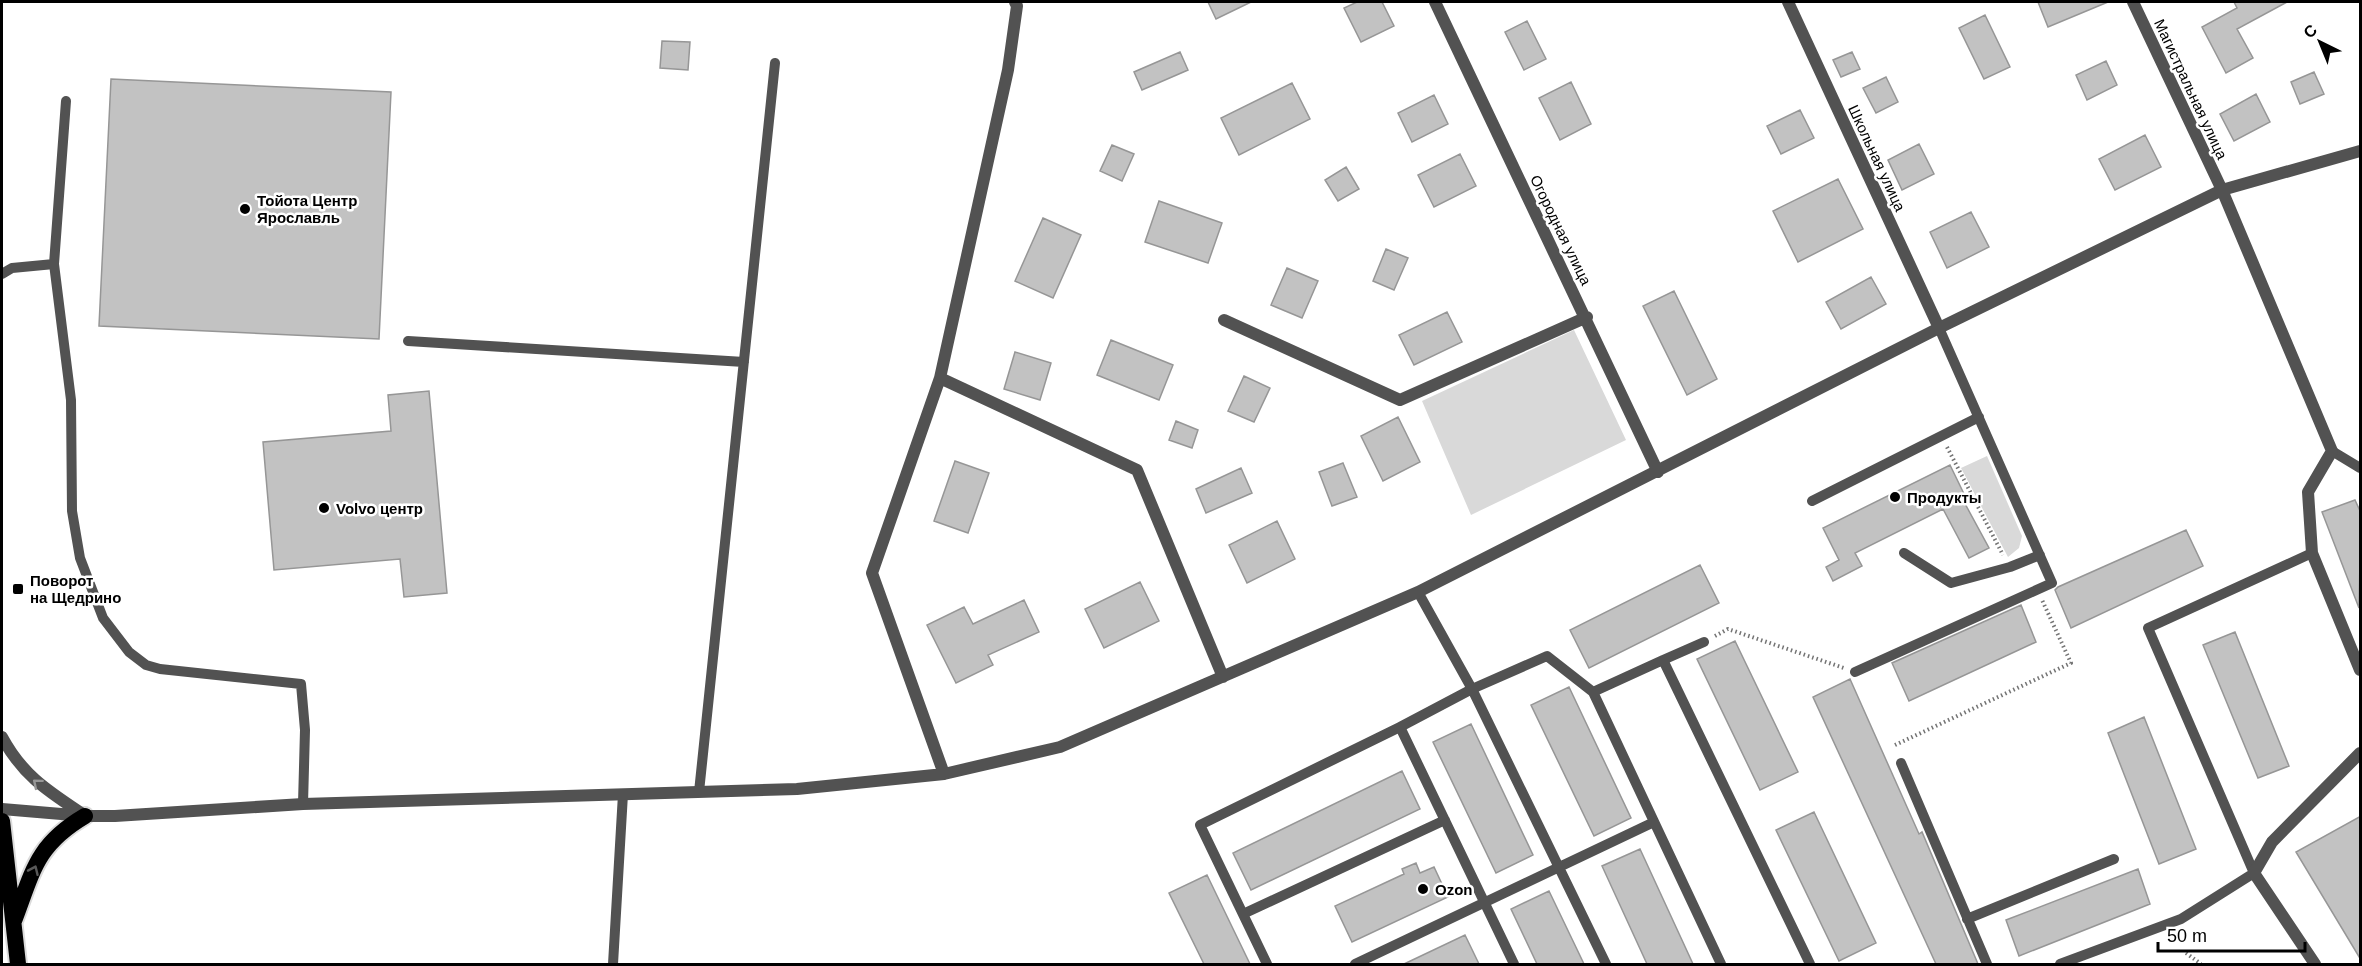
<svg xmlns="http://www.w3.org/2000/svg" width="2362" height="966" viewBox="0 0 2362 966" font-family="Arial,sans-serif">
  <style>
    .green { fill: #d9d9d9 }
    .building { fill: #c2c2c2; stroke: #969696; stroke-width: 1.5 }
    .lines { fill: none; stroke-linecap: round; stroke-linejoin: round }
    .trunk-casing { stroke: #dbdbdb; stroke-width: 20 }
    .path { stroke: #747474; stroke-width: 4; stroke-dasharray: 1.5 3; stroke-linecap: butt }
    .service { stroke: #525252; stroke-width: 10 }
    .minor { stroke: #525252; stroke-width: 12 }
    .trunk { stroke: #000; stroke-width: 16 }
    .oneway { stroke: #979797 }
    .oneway2 { stroke: #595959 }
    .poi-dot { fill: #000; stroke: #fff; stroke-width: 2 }
    .labels { text-anchor: middle; dominant-baseline: central; stroke-width: 5; stroke-linejoin: round; paint-order: stroke }
    .street-label { font-size: 15px; fill: #000; stroke: #fff }
    .poi-label { font-size: 15px; font-weight: bold; fill: #000; stroke: #fff; text-anchor: start }
  </style>
  <rect width="100%" height="100%" fill="#fff"/>
  <!-- green -->
  <path class="green" d="M 1574,330 L 1626,440 L 1471,515 L 1422,401 Z
    M 1987,456 L 2022,536 L 2019,548 L 2008,557 L 1961,468 Z"/>
  <!-- building -->
  <path class="building" d="M 1208,2 L 1251,2 L 1216,19 Z
    M 1357,2 L 1382,2 L 1394,26 L 1361,42 L 1344,8 Z
    M 2038,2 L 2108,2 L 2048,27 Z
    M 2234,2 L 2287,2 L 2237,29 L 2253,58 L 2226,73 L 2202,27 L 2237,8 Z
    M 1985,15 L 2010,67 L 1984,79 L 1959,28 Z
    M 1527,21 L 1546,59 L 1524,70 L 1505,32 Z
    M 662,41 L 690,42 L 688,70 L 660,68 Z
    M 1180,52 L 1188,70 L 1142,90 L 1134,72 Z
    M 1852,52 L 1860,69 L 1841,77 L 1833,60 Z
    M 2106,61 L 2117,85 L 2087,100 L 2076,75 Z
    M 2314,72 L 2324,94 L 2300,104 L 2291,82 Z
    M 1886,77 L 1898,102 L 1876,113 L 1863,88 Z
    M 111,79 L 391,92 L 379,339 L 99,326 Z
    M 1571,82 L 1591,124 L 1560,140 L 1539,98 Z
    M 1292,83 L 1310,119 L 1239,155 L 1221,118 Z
    M 2256,94 L 2270,122 L 2234,141 L 2220,114 Z
    M 1434,95 L 1448,124 L 1412,142 L 1398,113 Z
    M 1800,110 L 1814,138 L 1781,154 L 1767,126 Z
    M 2145,135 L 2161,167 L 2115,190 L 2099,159 Z
    M 1919,144 L 1934,174 L 1902,190 L 1888,160 Z
    M 1112,145 L 1134,154 L 1122,181 L 1100,171 Z
    M 1460,154 L 1476,186 L 1434,207 L 1418,175 Z
    M 1346,167 L 1359,189 L 1338,201 L 1325,180 Z
    M 1838,179 L 1863,229 L 1798,262 L 1773,211 Z
    M 1159,201 L 1222,223 L 1208,263 L 1145,242 Z
    M 1971,212 L 1989,247 L 1947,268 L 1930,232 Z
    M 1043,218 L 1081,235 L 1053,298 L 1015,281 Z
    M 1386,249 L 1408,258 L 1394,290 L 1373,281 Z
    M 1287,268 L 1318,281 L 1302,318 L 1271,305 Z
    M 1871,277 L 1886,304 L 1841,329 L 1826,302 Z
    M 1674,291 L 1717,379 L 1687,395 L 1643,306 Z
    M 1447,312 L 1462,342 L 1414,365 L 1399,335 Z
    M 1111,340 L 1173,365 L 1159,400 L 1097,375 Z
    M 1015,352 L 1051,363 L 1040,400 L 1004,389 Z
    M 1244,376 L 1270,388 L 1254,422 L 1228,411 Z
    M 429,391 L 447,593 L 404,597 L 400,559 L 274,570 L 263,442 L 391,431 L 388,395 Z
    M 1398,417 L 1420,462 L 1383,481 L 1361,436 Z
    M 1176,421 L 1198,430 L 1192,448 L 1169,440 Z
    M 955,461 L 989,473 L 968,533 L 934,521 Z
    M 1343,463 L 1357,497 L 1332,506 L 1319,472 Z
    M 1950,465 L 1966,498 L 1963,500 L 1989,548 L 1969,558 L 1943,509 L 1855,553 L 1862,566 L 1833,581 L 1826,567 L 1839,560 L 1823,528 Z
    M 1241,468 L 1252,493 L 1206,513 L 1196,489 Z
    M 2355,500 L 2361,513 L 2359,608 L 2322,512 Z
    M 1277,521 L 1295,559 L 1247,583 L 1229,545 Z
    M 2186,530 L 2203,566 L 2071,628 L 2055,590 L 2058,587 Z
    M 1700,565 L 1719,603 L 1589,668 L 1570,630 Z
    M 1140,582 L 1159,621 L 1104,648 L 1085,609 Z
    M 1024,600 L 1039,632 L 988,655 L 993,665 L 956,683 L 927,625 L 964,607 L 973,624 Z
    M 2021,605 L 2036,642 L 1909,701 L 1892,663 Z
    M 2235,632 L 2289,766 L 2258,778 L 2203,645 Z
    M 1735,641 L 1798,772 L 1760,790 L 1697,659 Z
    M 1850,679 L 1919,834 L 1922,832 L 1978,964 L 1936,964 L 1813,697 Z
    M 1569,687 L 1631,818 L 1594,836 L 1531,705 Z
    M 2144,717 L 2196,849 L 2159,864 L 2108,733 Z
    M 1471,724 L 1533,855 L 1496,873 L 1433,742 Z
    M 1402,771 L 1420,809 L 1251,890 L 1233,853 Z
    M 1814,812 L 1876,943 L 1839,961 L 1776,830 Z
    M 2361,816 L 2361,960 L 2296,852 Z
    M 1640,849 L 1693,964 L 1647,964 L 1602,866 Z
    M 1416,863 L 1420,873 L 1434,867 L 1448,897 L 1352,942 L 1335,906 L 1404,874 L 1402,869 Z
    M 2138,869 L 2150,904 L 2019,956 L 2006,920 Z
    M 1207,875 L 1250,964 L 1204,964 L 1169,893 Z
    M 1549,891 L 1584,964 L 1537,964 L 1511,909 Z
    M 1465,935 L 1479,964 L 1404,964 Z"/>
  <g class="lines">
    <defs>
      <path id="trunk" d="M 2,821 L 18,964
        M 14,921 C 33,871 36,845 85,816"/>
    </defs>
    <!-- trunk casing -->
    <use href="#trunk" class="trunk-casing"/>
    <!-- path -->
    <path class="path" d="M 1947,447 L 2003,555
      M 1715,636 L 1728,629 L 1844,668
      M 1895,745 L 2071,663 L 2042,600
      M 2186,953 L 2201,964"/>
    <!-- service -->
    <path class="service" d="M 66,101 L 54,264 L 71,400 L 72,511 L 80,558 L 103,618 L 129,652 L 146,665 L 160,669 L 301,684 L 305,730 L 303,804
      M 2,274 L 12,268 L 54,264
      M 408,341 L 744,362
      M 2332,451 L 2360,468
      M 1812,501 L 1979,417
      M 1904,553 L 1951,583 L 2010,567 L 2040,555
      M 1418,592 L 1472,689 L 1547,656 L 1593,692 L 1721,964
      M 1663,660 L 1704,642
      M 1855,672 L 2052,583 L 1939,328
      M 1593,692 L 1663,660 L 1810,964
      M 1901,763 L 1987,964
      M 699,792 L 775,63
      M 1243,914 L 1445,820
      M 1967,919 L 2114,859
      M 613,964 L 623,794
      M 1267,964 L 1200,825 L 1400,727
      M 1355,964 L 1654,822
      M 1514,964 L 1400,727 L 1472,689 L 1606,964
      M 2060,964 L 2181,919 L 2254,873 L 2148,628 L 2312,553"/>
    <!-- minor -->
    <path class="minor" d="M 1435,2 L 1658,472
      M 1788,2 L 1939,328
      M 2133,2 L 2222,190 L 2332,451 L 2308,492 L 2312,553 L 2360,670
      M 1224,320 L 1400,400 L 1587,317
      M 940,378 L 1137,470 L 1223,677
      M 2,737 C 23,776 48,791 84,815
      M 944,774 L 872,573 L 940,378 L 1008,70 L 1017,6 L 1015,2
      M 2,809 L 85,816 L 115,816 L 303,804 L 797,789 L 944,774 L 1060,747 L 1418,592 L 1939,328 L 2222,190 L 2360,151
      M 2315,964 L 2254,873 L 2272,842 L 2360,753"/>
    <!-- trunk -->
    <use href="#trunk" class="trunk"/>
  </g>
  <!-- one-way arrows -->
  <defs><path id="oneway-chevron" d="M-2-3.5L2.5 0L-2 3.5" fill="none" stroke-width="1.6" stroke-linecap="round" stroke-linejoin="round" transform="scale(1.5)"/></defs>
  <use class="oneway" href="#oneway-chevron" transform="translate(37 783) rotate(-140)"/>
  <use class="oneway2" href="#oneway-chevron" transform="translate(34 870) rotate(-66)"/>
  <!-- markers -->
  <g class="poi-dot">
    <circle cx="245" cy="209" r="6"/>
    <circle cx="1895" cy="497" r="6"/>
    <circle cx="324" cy="508" r="6"/>
    <rect x="12" y="583" width="12" height="12" rx="3"/>
    <circle cx="1423" cy="889" r="6"/>
  </g>
  <g class="labels">
    <!-- street labels -->
    <g class="street-label">
      <text transform="translate(2191 89) rotate(65)">Магистральная улица</text>
      <text transform="translate(1877 158) rotate(65)">Школьная улица</text>
      <text transform="translate(1561 230) rotate(64)">Огородная улица</text>
    </g>
    <!-- poi labels -->
    <g class="poi-label">
      <text x="257" y="200">Тойота Центр<tspan x="257" dy="17">Ярославль</tspan></text>
      <text x="1907" y="497">Продукты</text>
      <text x="336" y="508">Volvo центр</text>
      <text x="30" y="580">Поворот<tspan x="30" dy="17">на Щедрино</tspan></text>
      <text x="1435" y="889">Ozon</text>
    </g>
  </g>
  <!-- border -->
  <rect width="2362" height="966" fill="none" stroke="#000000" stroke-width="6"/>
  <!-- north arrow -->
  <g transform="translate(2320 42) rotate(317)" stroke="#ffffff" stroke-width="4.5" paint-order="stroke">
  <path d="M0-4.5L10 22L0 15L-10 22Z" fill="#000000"/>
  <text y="-9" font-size="16" font-weight="bold" text-anchor="middle" fill="#000000">С</text>
  </g>
  <!-- scale -->
  <path d="M2158 942v9h147v-9" fill="none" stroke="#000000" stroke-width="3"/>
  <text x="2167" y="942" font-size="18" fill="#000000" stroke="#ffffff" stroke-width="4.5" paint-order="stroke">50 m</text>
</svg>
